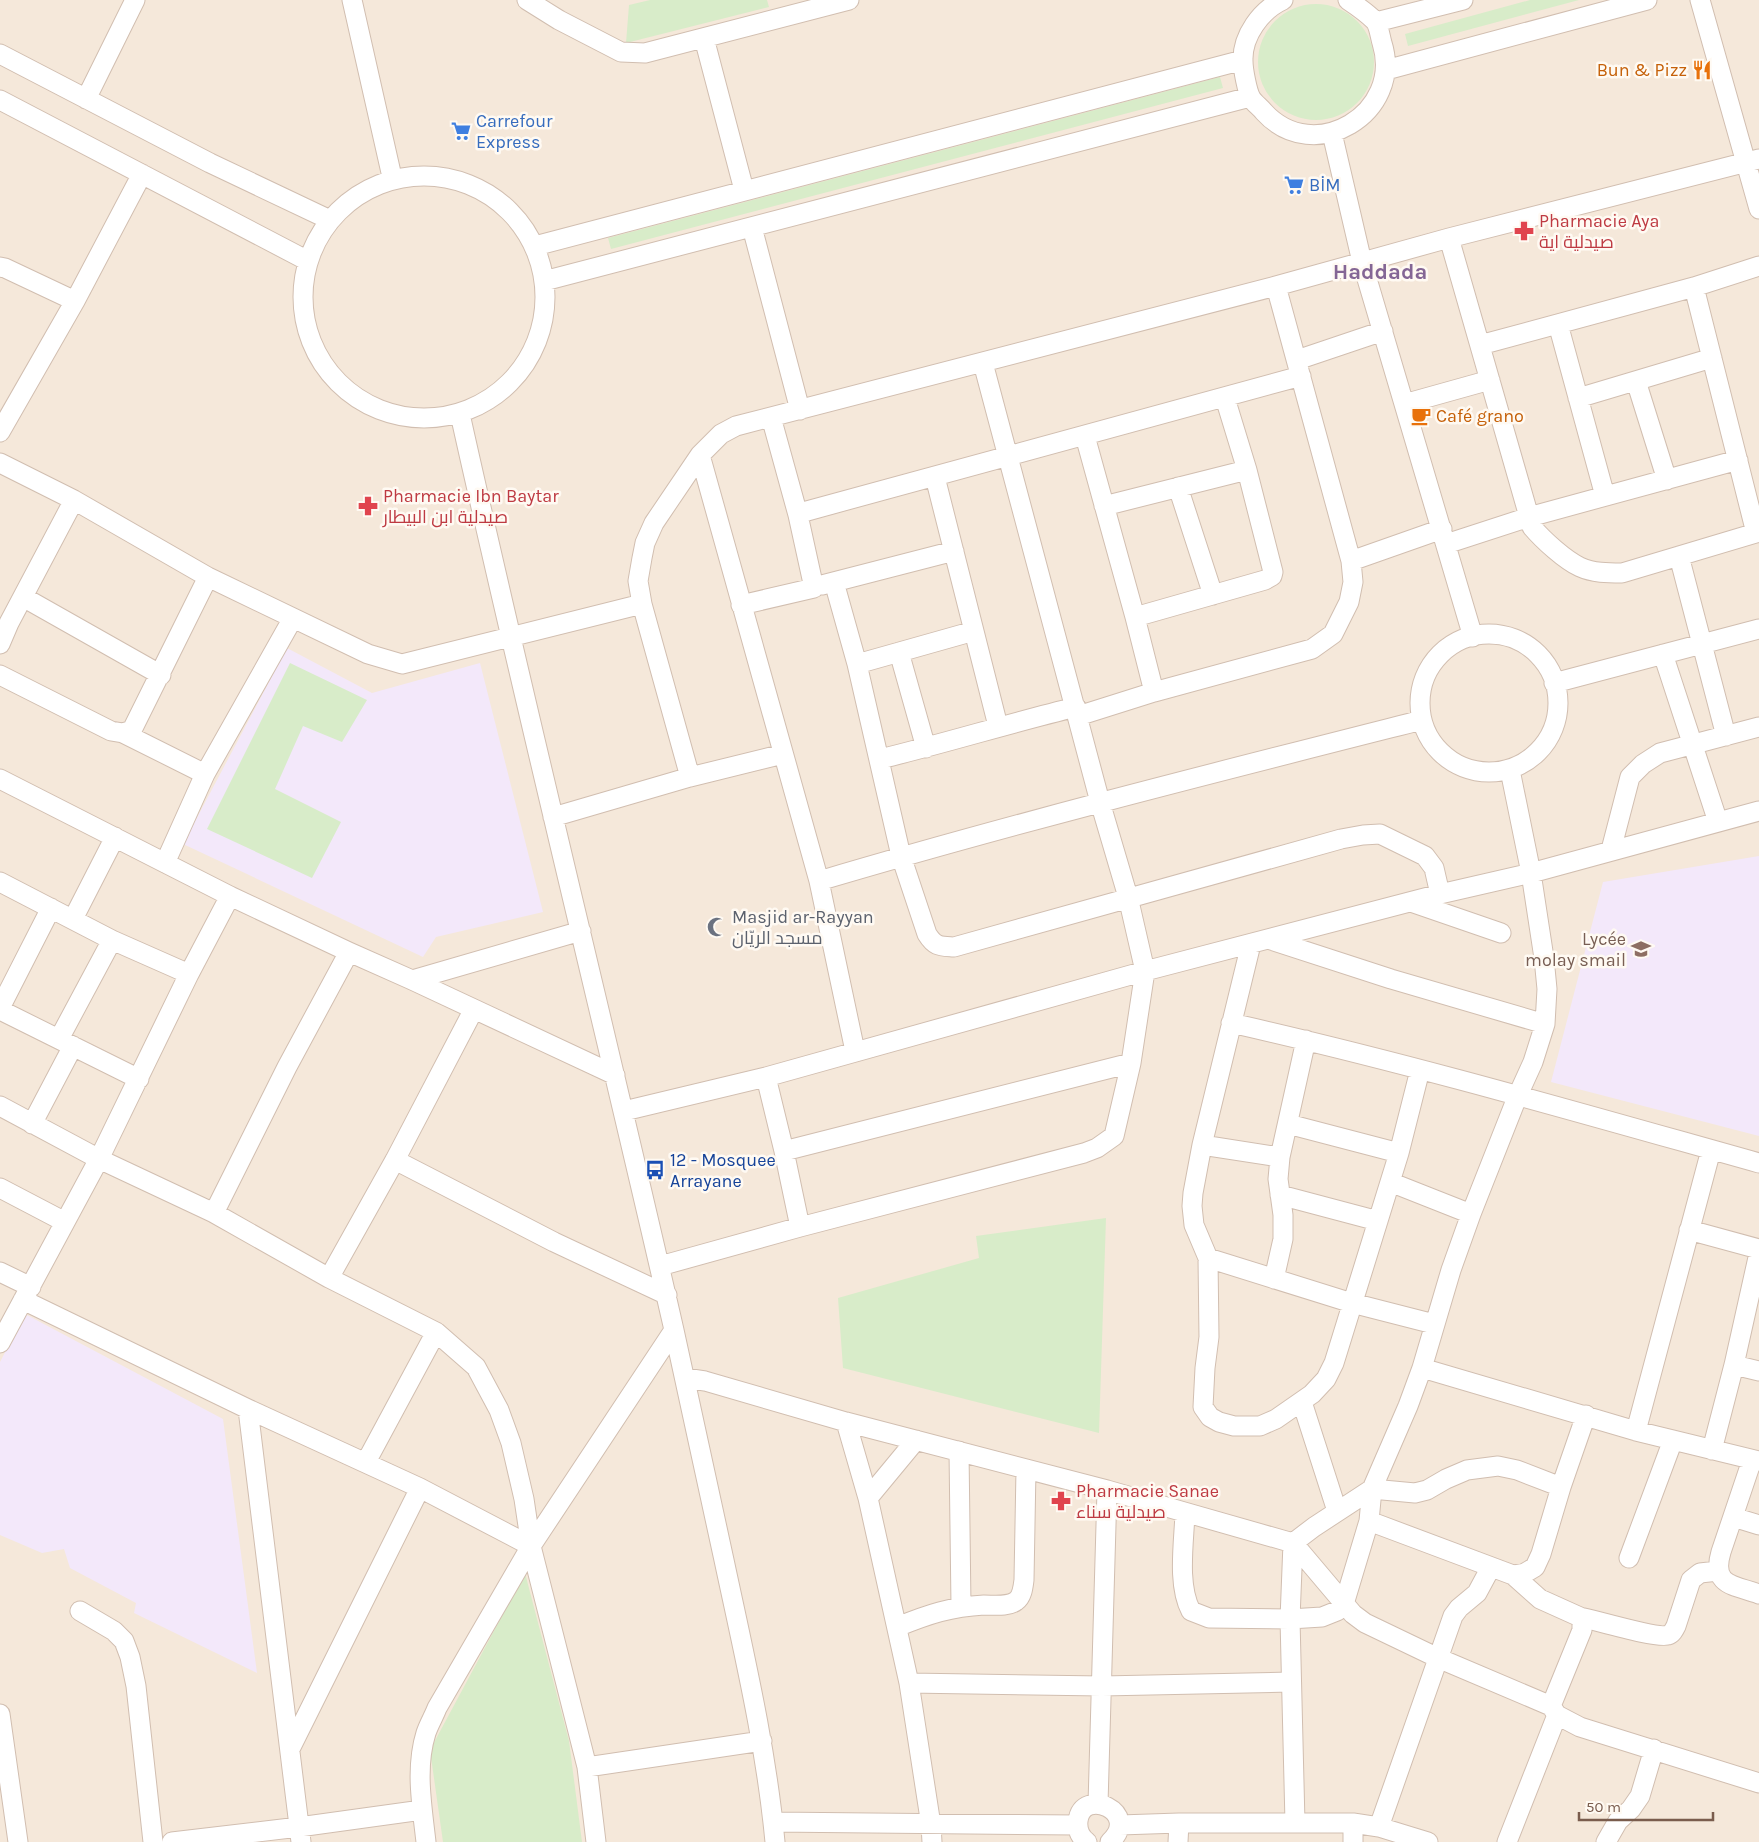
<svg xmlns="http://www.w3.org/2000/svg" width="1759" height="1842" viewBox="0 0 1759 1842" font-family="Karla,Cairo,sans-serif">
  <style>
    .residential { fill: #f5e8da }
    .education { fill: #f3e8fa }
    .green { fill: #d8ecc9 }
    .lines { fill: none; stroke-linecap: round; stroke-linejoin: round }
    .minor-casing { stroke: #d1beb0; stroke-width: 21 }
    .minor { stroke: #fff; stroke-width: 19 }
    .labels { text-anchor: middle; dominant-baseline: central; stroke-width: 5; stroke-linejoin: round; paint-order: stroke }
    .food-label { font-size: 18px; fill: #c56008; stroke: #fffaf3; text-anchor: end }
    .shop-label { font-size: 18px; fill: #366cbe; stroke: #fffaf3; text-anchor: start }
    .health-label { font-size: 18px; fill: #be3a42; stroke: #fffaf3; text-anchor: start }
    .worship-label { font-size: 18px; fill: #5b616d; stroke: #fffaf3; text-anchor: start }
    .education-label { font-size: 18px; fill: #785e54; stroke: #fffaf3; text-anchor: end }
    .transit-label { font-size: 18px; fill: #164399; stroke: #fffaf3; text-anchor: start }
    .district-label { font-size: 22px; font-weight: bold; fill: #846695; stroke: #fffaf3 }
  </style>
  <rect width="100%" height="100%" fill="#fdf6ec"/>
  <!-- residential -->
  <path class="residential" d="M 0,0 L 1759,0 L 1759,1842 L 0,1842 Z"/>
  <!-- education -->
  <path class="education" d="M 287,648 L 372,693 L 480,663 L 543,912 L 436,937 L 423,957 L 183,844 Z
    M 1759,856 L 1759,1136 L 1551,1082 L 1603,882 Z
    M 25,1314 L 223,1419 L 257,1673 L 134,1613 L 136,1603 L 70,1568 L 64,1549 L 42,1553 L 0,1535 L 0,1362 Z"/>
  <!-- green -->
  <path class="green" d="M 650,0 L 767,0 L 769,7 L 626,43 L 629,5 Z
    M 1530,0 L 1579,0 L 1408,46 L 1405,34 Z
    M1258 62a58 58 0 1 1 116 0a58 58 0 1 1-116 0Z
    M 1220,77 L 1223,88 L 611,249 L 608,238 Z
    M 290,663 L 367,700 L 342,742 L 303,726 L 275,789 L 341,822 L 312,878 L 207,829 Z
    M 1106,1218 L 1099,1433 L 843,1368 L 838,1298 L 979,1258 L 976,1236 Z
    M 525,1573 L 569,1741 L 582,1842 L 443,1842 L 430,1750 Z"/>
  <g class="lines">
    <defs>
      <path id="minor" d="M 352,0 L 392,177
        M 527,0 L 559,20 L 621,52 L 645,53 L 849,0
        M 1283,0 C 1261,10 1242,36 1243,61 C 1243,69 1247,91 1251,98 C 1254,103 1260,107 1264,112 C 1314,167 1404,113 1382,43 C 1380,36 1379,26 1375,21 C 1367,13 1357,6 1348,0
        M 1700,0 L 1759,209
        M 1376,22 L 1463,0
        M 704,38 L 744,190
        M 0,54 L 210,163 L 330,220
        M 1386,70 L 1647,0
        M 86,99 L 135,0
        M 0,100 L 308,261
        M 1332,133 L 1362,262 L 1473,637
        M303 297a121 121 0 1 1 242 0a121 121 0 1 1-242 0Z
        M 752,227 L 800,410
        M 1449,238 L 1532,527 C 1543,540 1565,560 1580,567 C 1593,573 1608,573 1622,573 L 1759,532
        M 535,246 L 1243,60
        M 0,267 L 5,268 L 75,301
        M 544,281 L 1250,97
        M 1694,287 L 1756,533
        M 1558,324 L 1605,496
        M 1480,345 L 1694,287 L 1759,266
        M 1297,360 L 1383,331
        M 1636,381 L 1667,480
        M 1578,398 L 1712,358
        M 1404,404 L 1490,380
        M 460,414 C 528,720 604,1024 674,1330 C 691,1407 707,1483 724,1560 C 744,1654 766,1746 775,1842
        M 771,417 L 798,515
        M 0,432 L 75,301 L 142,174
        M 1085,436 L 1135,617 L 1154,692
        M 700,455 L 819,881 L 855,1051
        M 0,463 L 74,500 L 208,577 L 368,654 L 402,664 L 642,604
        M 935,477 L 998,726
        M 1178,487 L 1213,595
        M 1104,506 L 1247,470
        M 1446,544 L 1529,517 L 1738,460
        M 1679,556 L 1726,736
        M 1351,561 L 1442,529
        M 834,582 L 857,664 L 901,856 L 927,934 C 935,947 940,946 954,947 L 1341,839 L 1363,835 L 1380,834 L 1425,856 L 1434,868 L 1440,894
        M 822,585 L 954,551
        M 23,597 L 161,675
        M 741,605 L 814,588 L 798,515 L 807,511 L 1301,376
        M 1135,617 L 1265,580 L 1272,576 L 1273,572 L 1247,470 L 1225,398
        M1420 703a69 69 0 1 1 138 0a69 69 0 1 1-138 0Z
        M 0,644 L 9,623 L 74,500
        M 899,652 L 926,748
        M 1663,654 L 1718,822
        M 857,664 L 974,631
        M 0,675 L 111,731 L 123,733 L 132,730 L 208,577
        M 1554,683 L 1759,629
        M 1078,716 L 1154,692 L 1312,649 L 1333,634 L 1349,602 L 1353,582 L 1351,561 L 1276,286
        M 123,733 L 205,774
        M 880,759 C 946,743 1010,723 1076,707
        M 690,777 L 642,604 L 638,581 L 642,558 L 645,543 L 654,523 L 700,455 L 721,434 L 736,426 L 1276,286 L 1449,238 L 1759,159
        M 0,779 L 230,896 L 349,952 L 412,980 L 615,1075
        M 553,817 L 690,777 L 783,754
        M 1611,850 L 1630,777 L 1643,764 L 1660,753 L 1759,727
        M 165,863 L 205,774 L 293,618
        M 819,881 C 1018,822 1221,771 1422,720
        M 0,882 L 112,940 L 189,974
        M 1411,902 L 1501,933
        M 73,919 L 115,837
        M 1268,939 L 1391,979 L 1545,1024
        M 1251,944 L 1202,1145 L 1193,1193 L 1192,1206 L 1194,1225 L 1208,1258 L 1209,1337 L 1205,1368 L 1203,1407 L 1210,1417 L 1219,1422 L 1234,1426 L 1260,1426 L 1276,1419 L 1312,1394 L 1326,1379 L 1334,1363 L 1399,1153 L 1420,1070
        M 412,980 L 581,931
        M 0,1008 L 51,908
        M 0,1010 L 139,1079
        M 1231,1023 C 1409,1063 1584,1114 1759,1163
        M 59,1039 L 112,940
        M 766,1077 L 784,1151 L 800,1227
        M 0,1106 L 99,1159 L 214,1213 L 329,1278 L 436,1332 L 476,1367 L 499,1410 L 511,1443 L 524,1499 L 531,1546 L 587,1767 L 596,1842
        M 624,1111 L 766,1077 L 1145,971 L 1440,894 L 1531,873 L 1759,811
        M 32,1124 L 73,1046
        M 1288,1124 L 1399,1153
        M 1202,1145 L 1280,1157
        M 784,1151 L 1131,1063
        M 395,1160 L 554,1242 L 667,1295
        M 1390,1182 L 1471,1214
        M 0,1188 L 65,1222
        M 1280,1195 L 1378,1221
        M 214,1213 L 287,1067 L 349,952
        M 1689,1230 L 1759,1249
        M 1208,1258 L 1352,1303 L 1434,1324
        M 660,1266 L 800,1227 L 1084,1153 L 1097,1148 L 1114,1136 L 1131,1063 L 1145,971 L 1128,897 L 1100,802 L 983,363
        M 0,1272 L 31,1287
        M 329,1278 L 395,1160 L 474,1009
        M 1274,1279 L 1283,1239 L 1283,1215 L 1278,1179 L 1280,1157 L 1306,1040
        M 23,1300 L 248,1409 L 420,1488 L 531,1546
        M 0,1343 L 99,1159 L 189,974 L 230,896
        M 1734,1365 L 1759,1371
        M 1422,1368 L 1636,1431 L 1759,1461
        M 685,1378 L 705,1381 L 846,1422 L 1107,1490 L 1293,1543 L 1353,1614 L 1365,1623 L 1438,1658 L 1551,1706 L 1557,1715 L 1580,1727 L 1759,1783
        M 1302,1402 L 1337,1511
        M 248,1409 L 301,1842
        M 846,1422 L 868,1498 L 909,1683 L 931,1825 L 932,1842
        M 1636,1431 L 1711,1150
        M 1712,1450 L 1734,1365 L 1759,1253
        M 959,1451 L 961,1606
        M 1752,1460 L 1721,1552 C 1711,1586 1734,1585 1759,1594
        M 366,1462 L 436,1332
        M 868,1498 L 916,1440
        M 1185,1513 C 1184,1542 1177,1585 1191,1611 L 1209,1618 L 1290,1619 L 1322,1617 L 1337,1611 L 1344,1604 L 1369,1521 L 1372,1489 L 1415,1493 L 1427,1490 L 1446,1479 L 1467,1470 L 1498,1466 L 1517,1470 L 1561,1487
        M 1733,1517 L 1759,1525
        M 1369,1521 L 1513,1575 L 1525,1573 L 1535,1567 L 1541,1554 L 1561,1487 L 1586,1415
        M 1629,1558 L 1673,1440
        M 1513,1575 L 1540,1599 L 1580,1617 L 1582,1622 L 1582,1630 L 1551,1706
        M 80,1611 L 114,1631 L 124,1641 L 130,1657 L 136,1686 L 153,1842
        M 1580,1617 C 1595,1620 1658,1639 1668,1635 C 1672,1634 1674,1630 1676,1626 L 1691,1580 L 1700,1573 L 1718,1571
        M 897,1627 C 929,1614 950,1607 984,1605 C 994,1605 1008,1607 1016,1601 C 1022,1597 1023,1588 1024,1580 L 1026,1469
        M 909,1683 L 1102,1686 L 1290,1682
        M 0,1714 L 18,1842
        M 290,1749 L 420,1488
        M 587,1767 L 762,1741
        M 1098,1804 L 1107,1490
        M 773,1822 L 1077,1825
        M 1295,1823 L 1290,1619 L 1293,1543 L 1314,1527 L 1372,1489 L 1408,1406 L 1422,1368 L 1451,1270 L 1471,1214 L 1518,1095 L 1533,1062 L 1545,1024 L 1547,989 L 1544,958 L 1531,873 L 1510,770
        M 1353,1823 L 1353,1842
        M 1120,1825 L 1179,1823 L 1353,1823 L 1379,1827 L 1428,1842
        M 1379,1827 L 1453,1616 L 1459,1608 L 1477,1593 L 1491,1567
        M 172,1842 L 299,1827 L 422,1810
        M 426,1842 C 422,1806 415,1768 426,1733 C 429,1724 434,1716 437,1708 L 531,1546 L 674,1330
        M 1087,1842 C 1080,1837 1077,1830 1078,1821 C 1082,1786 1142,1812 1110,1842
        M 1178,1842 L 1179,1823
        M 1507,1842 L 1557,1715
        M 1606,1842 L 1618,1821 L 1631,1809 L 1640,1796 L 1654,1749"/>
    </defs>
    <!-- minor casing -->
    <use href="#minor" class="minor-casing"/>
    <!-- minor -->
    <use href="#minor" class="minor"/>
  </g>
  <!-- icons -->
  <defs>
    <symbol id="restaurant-bare" viewBox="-9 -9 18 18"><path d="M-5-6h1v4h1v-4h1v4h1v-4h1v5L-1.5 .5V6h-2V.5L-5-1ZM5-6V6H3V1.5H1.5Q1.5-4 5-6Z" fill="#e8710a" stroke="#fffaf3" stroke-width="2.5" paint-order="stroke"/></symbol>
    <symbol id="supermarket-bare" viewBox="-9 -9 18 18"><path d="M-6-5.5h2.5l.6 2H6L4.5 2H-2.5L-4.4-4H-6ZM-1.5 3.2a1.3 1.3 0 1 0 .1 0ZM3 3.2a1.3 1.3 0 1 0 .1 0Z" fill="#3f7fe0" stroke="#fffaf3" stroke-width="2.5" paint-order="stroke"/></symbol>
    <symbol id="pharmacy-bare" viewBox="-9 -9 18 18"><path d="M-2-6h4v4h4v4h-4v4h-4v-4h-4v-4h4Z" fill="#e0444e" stroke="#fffaf3" stroke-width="2.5" paint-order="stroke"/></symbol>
    <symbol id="cafe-bare" viewBox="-9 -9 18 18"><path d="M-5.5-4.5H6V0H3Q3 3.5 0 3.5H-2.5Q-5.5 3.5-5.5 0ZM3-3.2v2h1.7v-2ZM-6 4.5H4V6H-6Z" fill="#e8710a" stroke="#fffaf3" stroke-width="2.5" paint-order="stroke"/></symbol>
    <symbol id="mosque-bare" viewBox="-9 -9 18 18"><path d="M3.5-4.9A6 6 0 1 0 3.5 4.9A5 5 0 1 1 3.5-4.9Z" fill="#6b7280" stroke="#fffaf3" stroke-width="2.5" paint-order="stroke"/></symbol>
    <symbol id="school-bare" viewBox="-9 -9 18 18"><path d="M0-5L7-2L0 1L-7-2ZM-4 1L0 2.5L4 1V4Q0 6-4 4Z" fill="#8d6e63" stroke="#fffaf3" stroke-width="2.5" paint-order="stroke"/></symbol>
    <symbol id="bus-bare" viewBox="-9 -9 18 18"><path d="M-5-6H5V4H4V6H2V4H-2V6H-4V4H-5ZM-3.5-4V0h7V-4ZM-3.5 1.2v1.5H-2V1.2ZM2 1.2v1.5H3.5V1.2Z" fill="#1a4fb4" stroke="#fffaf3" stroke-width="2.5" paint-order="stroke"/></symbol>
  </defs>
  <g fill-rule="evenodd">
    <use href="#restaurant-bare" x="1688" y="56" width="28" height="28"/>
    <use href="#supermarket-bare" x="447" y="117" width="28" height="28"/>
    <use href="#supermarket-bare" x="1280" y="171" width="28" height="28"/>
    <use href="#pharmacy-bare" x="1510" y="217" width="28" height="28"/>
    <use href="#cafe-bare" x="1407" y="402" width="28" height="28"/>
    <use href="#pharmacy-bare" x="354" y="492" width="28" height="28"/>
    <use href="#mosque-bare" x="703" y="913" width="28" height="28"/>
    <use href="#school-bare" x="1627" y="935" width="28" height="28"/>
    <use href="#bus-bare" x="641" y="1156" width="28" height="28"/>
    <use href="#pharmacy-bare" x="1047" y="1487" width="28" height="28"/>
  </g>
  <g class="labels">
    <!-- food labels -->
    <g class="food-label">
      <text x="1687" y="70">Bun &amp; Pizz</text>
      <text x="1436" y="416" text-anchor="start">Café grano</text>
    </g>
    <!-- shop labels -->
    <g class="shop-label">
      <text x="476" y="121">Carrefour<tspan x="476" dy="21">Express</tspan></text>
      <text x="1309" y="185">BİM</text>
    </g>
    <!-- health labels -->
    <g class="health-label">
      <text x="1539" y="221">Pharmacie Aya<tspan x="1539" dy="21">صيدلية اية</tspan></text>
      <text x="383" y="496">Pharmacie Ibn Baytar<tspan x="383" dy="21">صيدلية ابن البيطار</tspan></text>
      <text x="1076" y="1491">Pharmacie Sanae<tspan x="1076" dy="21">صيدلية سناء</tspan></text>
    </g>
    <!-- worship labels -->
    <g class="worship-label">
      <text x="732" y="917">Masjid ar-Rayyan<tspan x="732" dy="21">مسجد الريّان</tspan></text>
    </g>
    <!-- education labels -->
    <g class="education-label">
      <text x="1626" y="939">Lycée<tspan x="1626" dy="21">molay smail</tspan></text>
    </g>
    <!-- transit labels -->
    <g class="transit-label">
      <text x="670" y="1160">12 - Mosquee<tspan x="670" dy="21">Arrayane</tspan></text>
    </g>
    <!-- district labels -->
    <g class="district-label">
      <text x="1380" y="272">Haddada</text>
    </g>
  </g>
  <!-- scale -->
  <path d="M1579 1812v8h134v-8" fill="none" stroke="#7a5c4d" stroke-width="2.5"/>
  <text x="1586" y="1812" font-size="15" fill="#7a5c4d" stroke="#fffaf3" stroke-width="4" paint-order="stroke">50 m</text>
</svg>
